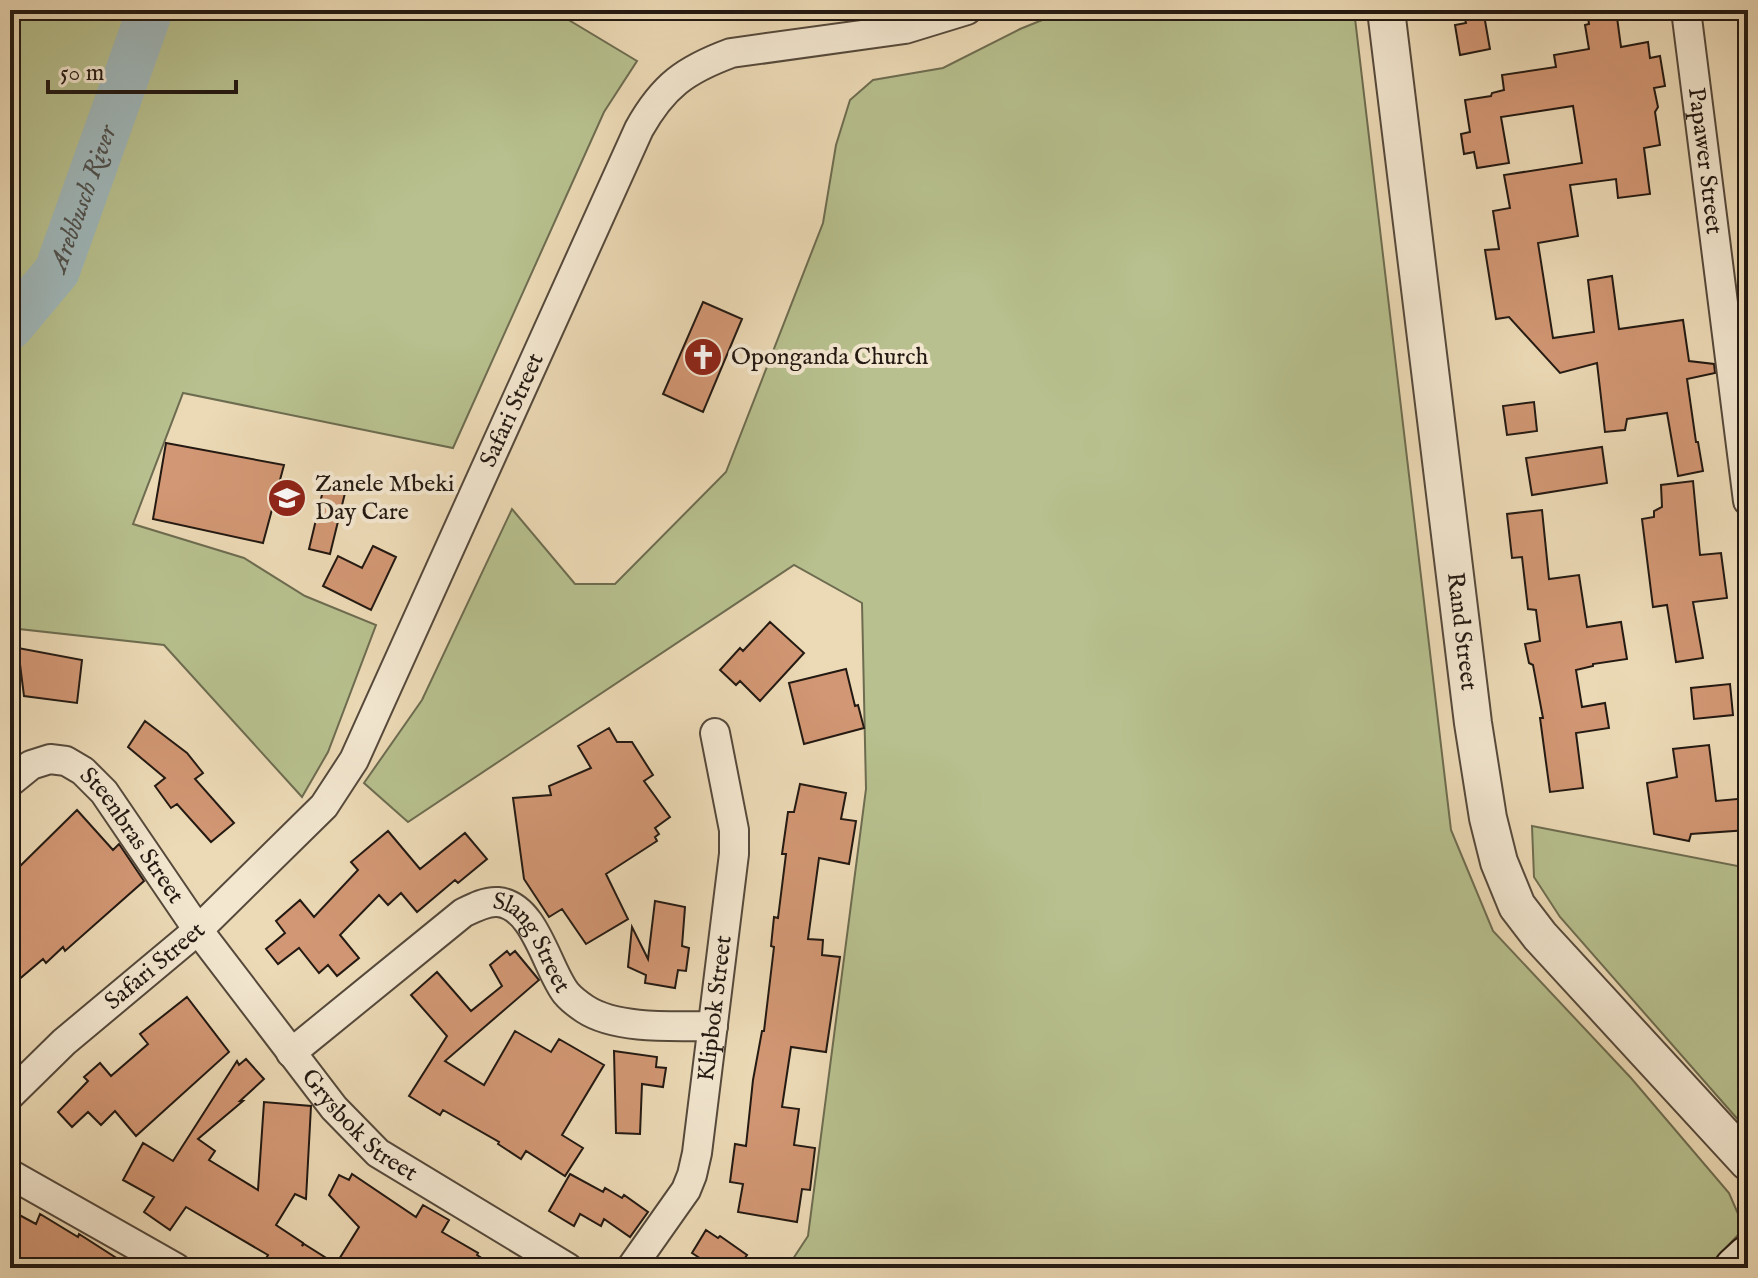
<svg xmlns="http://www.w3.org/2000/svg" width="1758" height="1278" viewBox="0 0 1758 1278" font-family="'IM FELL English',serif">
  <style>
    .green { fill: #b7c08e; stroke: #6d6c50; stroke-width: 2 }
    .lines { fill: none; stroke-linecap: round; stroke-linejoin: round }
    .river { stroke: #9fb7ba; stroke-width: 46 }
    .building { fill: #d29774; stroke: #231912; stroke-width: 2 }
    .minor-casing { stroke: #55493b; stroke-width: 32 }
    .tertiary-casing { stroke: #55493b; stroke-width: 40 }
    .secondary-casing { stroke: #231912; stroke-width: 44 }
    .minor { stroke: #f3e7d0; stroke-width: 28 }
    .tertiary { stroke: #f3e7d0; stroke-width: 36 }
    .secondary { stroke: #f3e7d0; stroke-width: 40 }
    .labels { text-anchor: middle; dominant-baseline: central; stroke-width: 8; stroke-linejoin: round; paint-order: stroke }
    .street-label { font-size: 24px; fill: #231912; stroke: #f3e7d0 }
    .poi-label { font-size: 24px; fill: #231912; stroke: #f3e7d0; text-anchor: start }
    .water-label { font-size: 26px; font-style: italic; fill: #4e504d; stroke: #f3e7d0 }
  </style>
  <rect width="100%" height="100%" fill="#ecdab6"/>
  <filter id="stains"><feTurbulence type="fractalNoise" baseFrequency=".0025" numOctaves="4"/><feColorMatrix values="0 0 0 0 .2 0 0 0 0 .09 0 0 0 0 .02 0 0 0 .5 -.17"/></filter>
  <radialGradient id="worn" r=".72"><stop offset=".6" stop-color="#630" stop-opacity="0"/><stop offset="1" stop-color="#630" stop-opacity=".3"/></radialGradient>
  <!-- green -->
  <path class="green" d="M 10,10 L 148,10 L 148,16 L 57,271 L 10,327 Z
    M 150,10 L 552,10 L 637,61 L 604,112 L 453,448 L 183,393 L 133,524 L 244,558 L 305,596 L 376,625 L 328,752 L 302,797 L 164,645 L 10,628 L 10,331 L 59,273 L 149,17 Z
    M 1067,10 L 1354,10 L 1451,830 L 1493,931 L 1631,1078 L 1729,1193 L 1739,1216 L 1738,1235 L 1707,1268 L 787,1268 L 808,1236 L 866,789 L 862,603 L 794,565 L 408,822 L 364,783 L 422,700 L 512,509 L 575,584 L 615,584 L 726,472 L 823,223 L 836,145 L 850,100 L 873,80 L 943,68 L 1020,29 Z
    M 1532,826 L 1748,868 L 1748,1131 L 1560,917 L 1534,877 Z"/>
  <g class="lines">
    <!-- river -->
    <path class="river" id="s1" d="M 10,327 L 57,271 L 148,16 L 148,10"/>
  </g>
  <!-- building -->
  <path class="building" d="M 1587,10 L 1616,10 L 1621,47 L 1648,42 L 1650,58 L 1660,56 L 1665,86 L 1654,88 L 1658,107 L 1655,112 L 1660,145 L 1644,148 L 1650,194 L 1618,198 L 1616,179 L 1570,185 L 1578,236 L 1538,243 L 1553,338 L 1594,332 L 1588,280 L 1612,276 L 1619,329 L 1683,320 L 1689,361 L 1714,364 L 1715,373 L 1687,379 L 1696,442 L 1698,442 L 1703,471 L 1678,476 L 1667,413 L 1627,419 L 1625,430 L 1605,432 L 1597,363 L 1560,373 L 1509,317 L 1496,319 L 1485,250 L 1499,249 L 1493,211 L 1510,208 L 1504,175 L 1582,163 L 1573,106 L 1501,117 L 1509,163 L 1477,168 L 1474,152 L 1464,154 L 1461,134 L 1470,132 L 1465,100 L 1491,96 L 1492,93 L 1504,90 L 1502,75 L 1556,67 L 1554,55 L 1589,49 L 1585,25 L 1589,24 Z
    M 1484,15 L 1490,49 L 1460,55 L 1455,25 L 1466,23 L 1465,19 Z
    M 703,302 L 742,319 L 703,412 L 663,394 Z
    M 1534,402 L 1537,431 L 1507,435 L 1503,406 Z
    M 166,443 L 284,465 L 263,543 L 153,519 Z
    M 1602,447 L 1607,483 L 1532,495 L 1526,458 Z
    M 326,478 L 341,481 L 346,489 L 330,554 L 309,549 Z
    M 1693,481 L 1700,555 L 1721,553 L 1727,598 L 1693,602 L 1703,658 L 1676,662 L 1667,605 L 1653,607 L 1642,519 L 1654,517 L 1654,511 L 1662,507 L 1661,485 Z
    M 1542,510 L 1549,579 L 1579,575 L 1587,627 L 1621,622 L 1627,659 L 1593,664 L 1593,666 L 1576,670 L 1582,707 L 1605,703 L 1609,728 L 1576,733 L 1583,788 L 1550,792 L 1540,718 L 1543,718 L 1533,665 L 1529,663 L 1525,644 L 1540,641 L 1536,610 L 1528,609 L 1522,557 L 1512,558 L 1507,514 Z
    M 373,546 L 396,557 L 371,610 L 323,586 L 338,556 L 362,568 Z
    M 770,622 L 804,653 L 760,701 L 740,681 L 736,685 L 720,670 L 740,648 L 743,651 Z
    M 18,648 L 82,660 L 77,703 L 24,696 Z
    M 846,669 L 855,706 L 858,705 L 864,728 L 804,744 L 789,683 Z
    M 1730,684 L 1733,715 L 1694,719 L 1691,688 Z
    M 145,721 L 187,753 L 203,773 L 195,779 L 234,823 L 211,842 L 177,804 L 171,808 L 155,786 L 165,778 L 128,747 Z
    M 609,728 L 617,742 L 632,742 L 653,775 L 644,781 L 670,817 L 655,828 L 659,834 L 655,837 L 657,841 L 606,874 L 628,919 L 586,944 L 562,909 L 549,917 L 524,879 L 513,798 L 551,795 L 549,786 L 591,768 L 578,746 Z
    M 1709,745 L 1716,801 L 1748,798 L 1748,830 L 1691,834 L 1689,841 L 1654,834 L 1647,783 L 1677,777 L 1673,749 Z
    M 800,784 L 846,793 L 841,819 L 856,821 L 849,864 L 819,858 L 808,939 L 823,940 L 822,955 L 840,957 L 826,1052 L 791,1047 L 782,1107 L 799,1109 L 794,1145 L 815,1148 L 810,1190 L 802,1189 L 797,1222 L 738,1212 L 743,1184 L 730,1182 L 735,1144 L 746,1146 L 753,1080 L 762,1031 L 764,1031 L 774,947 L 771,946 L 774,917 L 778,918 L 786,854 L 782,854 L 788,812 L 794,812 Z
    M 77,810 L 113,850 L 119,844 L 144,881 L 65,951 L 63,947 L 46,963 L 43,959 L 10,987 L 10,876 Z
    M 388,831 L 420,869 L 465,833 L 487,859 L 458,883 L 455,880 L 417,912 L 401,893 L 388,905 L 379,895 L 340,935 L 359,958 L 337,976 L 328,965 L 319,973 L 299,948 L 278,964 L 266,949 L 285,933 L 276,921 L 300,900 L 314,917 L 358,870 L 351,862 Z
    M 655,901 L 685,907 L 682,946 L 689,948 L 686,971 L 678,970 L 675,988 L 645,983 L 646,975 L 628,967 L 632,927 L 648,959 Z
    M 507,951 L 510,955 L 515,951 L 539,980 L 445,1061 L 484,1085 L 515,1031 L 551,1052 L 559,1039 L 604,1065 L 562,1135 L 583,1148 L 565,1176 L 526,1151 L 521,1159 L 498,1144 L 499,1142 L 443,1110 L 440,1115 L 409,1096 L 447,1036 L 411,995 L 437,972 L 471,1011 L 502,986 L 490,965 Z
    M 187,997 L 229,1052 L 136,1136 L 115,1111 L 101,1125 L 88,1112 L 72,1127 L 58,1112 L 88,1081 L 84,1077 L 100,1063 L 111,1076 L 148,1044 L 140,1034 Z
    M 614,1051 L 657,1057 L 656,1067 L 666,1068 L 663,1087 L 642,1084 L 640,1134 L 616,1133 Z
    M 246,1059 L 264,1079 L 240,1101 L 243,1101 L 198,1139 L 215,1151 L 209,1160 L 258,1190 L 264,1102 L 311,1106 L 306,1199 L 295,1194 L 276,1225 L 303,1243 L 302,1246 L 304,1244 L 336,1264 L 359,1227 L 329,1195 L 339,1175 L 349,1180 L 352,1174 L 416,1217 L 423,1205 L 449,1220 L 442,1232 L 478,1253 L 477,1255 L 497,1268 L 276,1268 L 265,1260 L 268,1255 L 186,1207 L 170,1230 L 144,1212 L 154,1197 L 123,1180 L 143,1143 L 173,1161 L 237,1061 L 239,1065 Z
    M 570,1174 L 603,1192 L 605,1188 L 622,1198 L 624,1195 L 648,1212 L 630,1237 L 604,1219 L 601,1226 L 580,1214 L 574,1226 L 549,1211 Z
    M 10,1210 L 36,1224 L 40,1214 L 78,1237 L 79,1234 L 132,1268 L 18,1268 L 10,1264 Z
    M 706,1230 L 718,1238 L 720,1236 L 747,1255 L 738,1268 L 715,1268 L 692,1253 Z"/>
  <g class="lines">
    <defs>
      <g id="minor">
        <path id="s2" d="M 1686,10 L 1748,501"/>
        <path id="s3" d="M 10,782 L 31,765 L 50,759 L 66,761 L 83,771 L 104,792 L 198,930 L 334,1108 L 378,1153 L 568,1268"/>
        <path id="s4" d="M 291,1053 L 463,913 C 473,908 486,901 498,902 C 535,905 547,969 566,993 C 571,999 579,1005 585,1009 C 617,1030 677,1026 713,1026"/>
        <path id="s5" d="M 10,1095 L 64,1042 L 198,930 L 324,806 L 354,760 L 639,129 C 663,86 685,70 731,53 L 905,29 L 967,10"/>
        <path d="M 10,1174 L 176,1268"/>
        <path id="s6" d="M 631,1268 L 686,1190 L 692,1175 L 697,1153 L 734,854 L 734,830 L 715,733"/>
      </g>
      <g id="tertiary">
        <path id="s7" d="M 1386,10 L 1473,723 L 1488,818 L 1499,862 L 1517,906 L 1540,936 L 1748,1162"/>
      </g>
      <path id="secondary" d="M 1735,1268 L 1748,1256"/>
    </defs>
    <!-- minor casing -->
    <use href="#minor" class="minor-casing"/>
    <!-- tertiary casing -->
    <use href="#tertiary" class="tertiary-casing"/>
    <!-- secondary casing -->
    <use href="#secondary" class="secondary-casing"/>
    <!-- minor -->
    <use href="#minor" class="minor"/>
    <!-- tertiary -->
    <use href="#tertiary" class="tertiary"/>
    <!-- secondary -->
    <use href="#secondary" class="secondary"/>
  </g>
  <!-- icons -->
  <defs>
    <symbol id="church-disc" viewBox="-11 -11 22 22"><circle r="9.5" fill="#8f2418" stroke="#f3e7d0"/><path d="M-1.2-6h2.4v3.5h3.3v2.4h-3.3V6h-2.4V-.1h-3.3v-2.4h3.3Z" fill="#fff"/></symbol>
    <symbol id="school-disc" viewBox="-11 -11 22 22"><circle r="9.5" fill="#8f2418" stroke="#f3e7d0"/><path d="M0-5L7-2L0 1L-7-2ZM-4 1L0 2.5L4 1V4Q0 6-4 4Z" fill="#fff"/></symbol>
  </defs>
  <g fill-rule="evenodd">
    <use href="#church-disc" x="681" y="335" width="44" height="44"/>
    <use href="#school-disc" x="265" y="476" width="44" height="44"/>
  </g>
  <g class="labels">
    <!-- street labels -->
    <g class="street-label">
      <text stroke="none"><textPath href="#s2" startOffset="152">Papawer Street</textPath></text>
      <text stroke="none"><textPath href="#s5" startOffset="866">Safari Street</textPath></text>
      <text stroke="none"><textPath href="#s7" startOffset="626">Rand Street</textPath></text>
      <text stroke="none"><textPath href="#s3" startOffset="164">Steenbras Street</textPath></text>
      <text stroke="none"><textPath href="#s4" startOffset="314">Slang Street</textPath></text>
      <text stroke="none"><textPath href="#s5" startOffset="194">Safari Street</textPath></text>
      <text stroke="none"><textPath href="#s6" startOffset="280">Klipbok Street</textPath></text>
      <text stroke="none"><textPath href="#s3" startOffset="534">Grysbok Street</textPath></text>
    </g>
    <!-- poi labels -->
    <g class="poi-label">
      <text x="731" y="357">Oponganda Church</text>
      <text x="315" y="484">Zanele Mbeki<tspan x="315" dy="28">Day Care</tspan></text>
    </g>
    <!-- water labels -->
    <g class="water-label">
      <text stroke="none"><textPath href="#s1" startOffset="150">Arebbusch River</textPath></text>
    </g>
  </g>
  <!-- margin -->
  <rect width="1758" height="1278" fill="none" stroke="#ecdab6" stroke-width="40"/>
  <rect x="12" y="12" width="1734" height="1254" fill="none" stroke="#231912" stroke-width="4"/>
  <rect x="20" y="20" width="1718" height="1238" fill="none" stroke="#231912" stroke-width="2"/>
  <!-- scale -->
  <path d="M48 80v12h188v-12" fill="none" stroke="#231912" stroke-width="4"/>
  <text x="60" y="80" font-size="24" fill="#231912" stroke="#f3e7d0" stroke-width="6" paint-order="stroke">50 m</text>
  <rect width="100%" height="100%" filter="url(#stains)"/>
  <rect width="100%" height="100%" fill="url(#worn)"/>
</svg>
